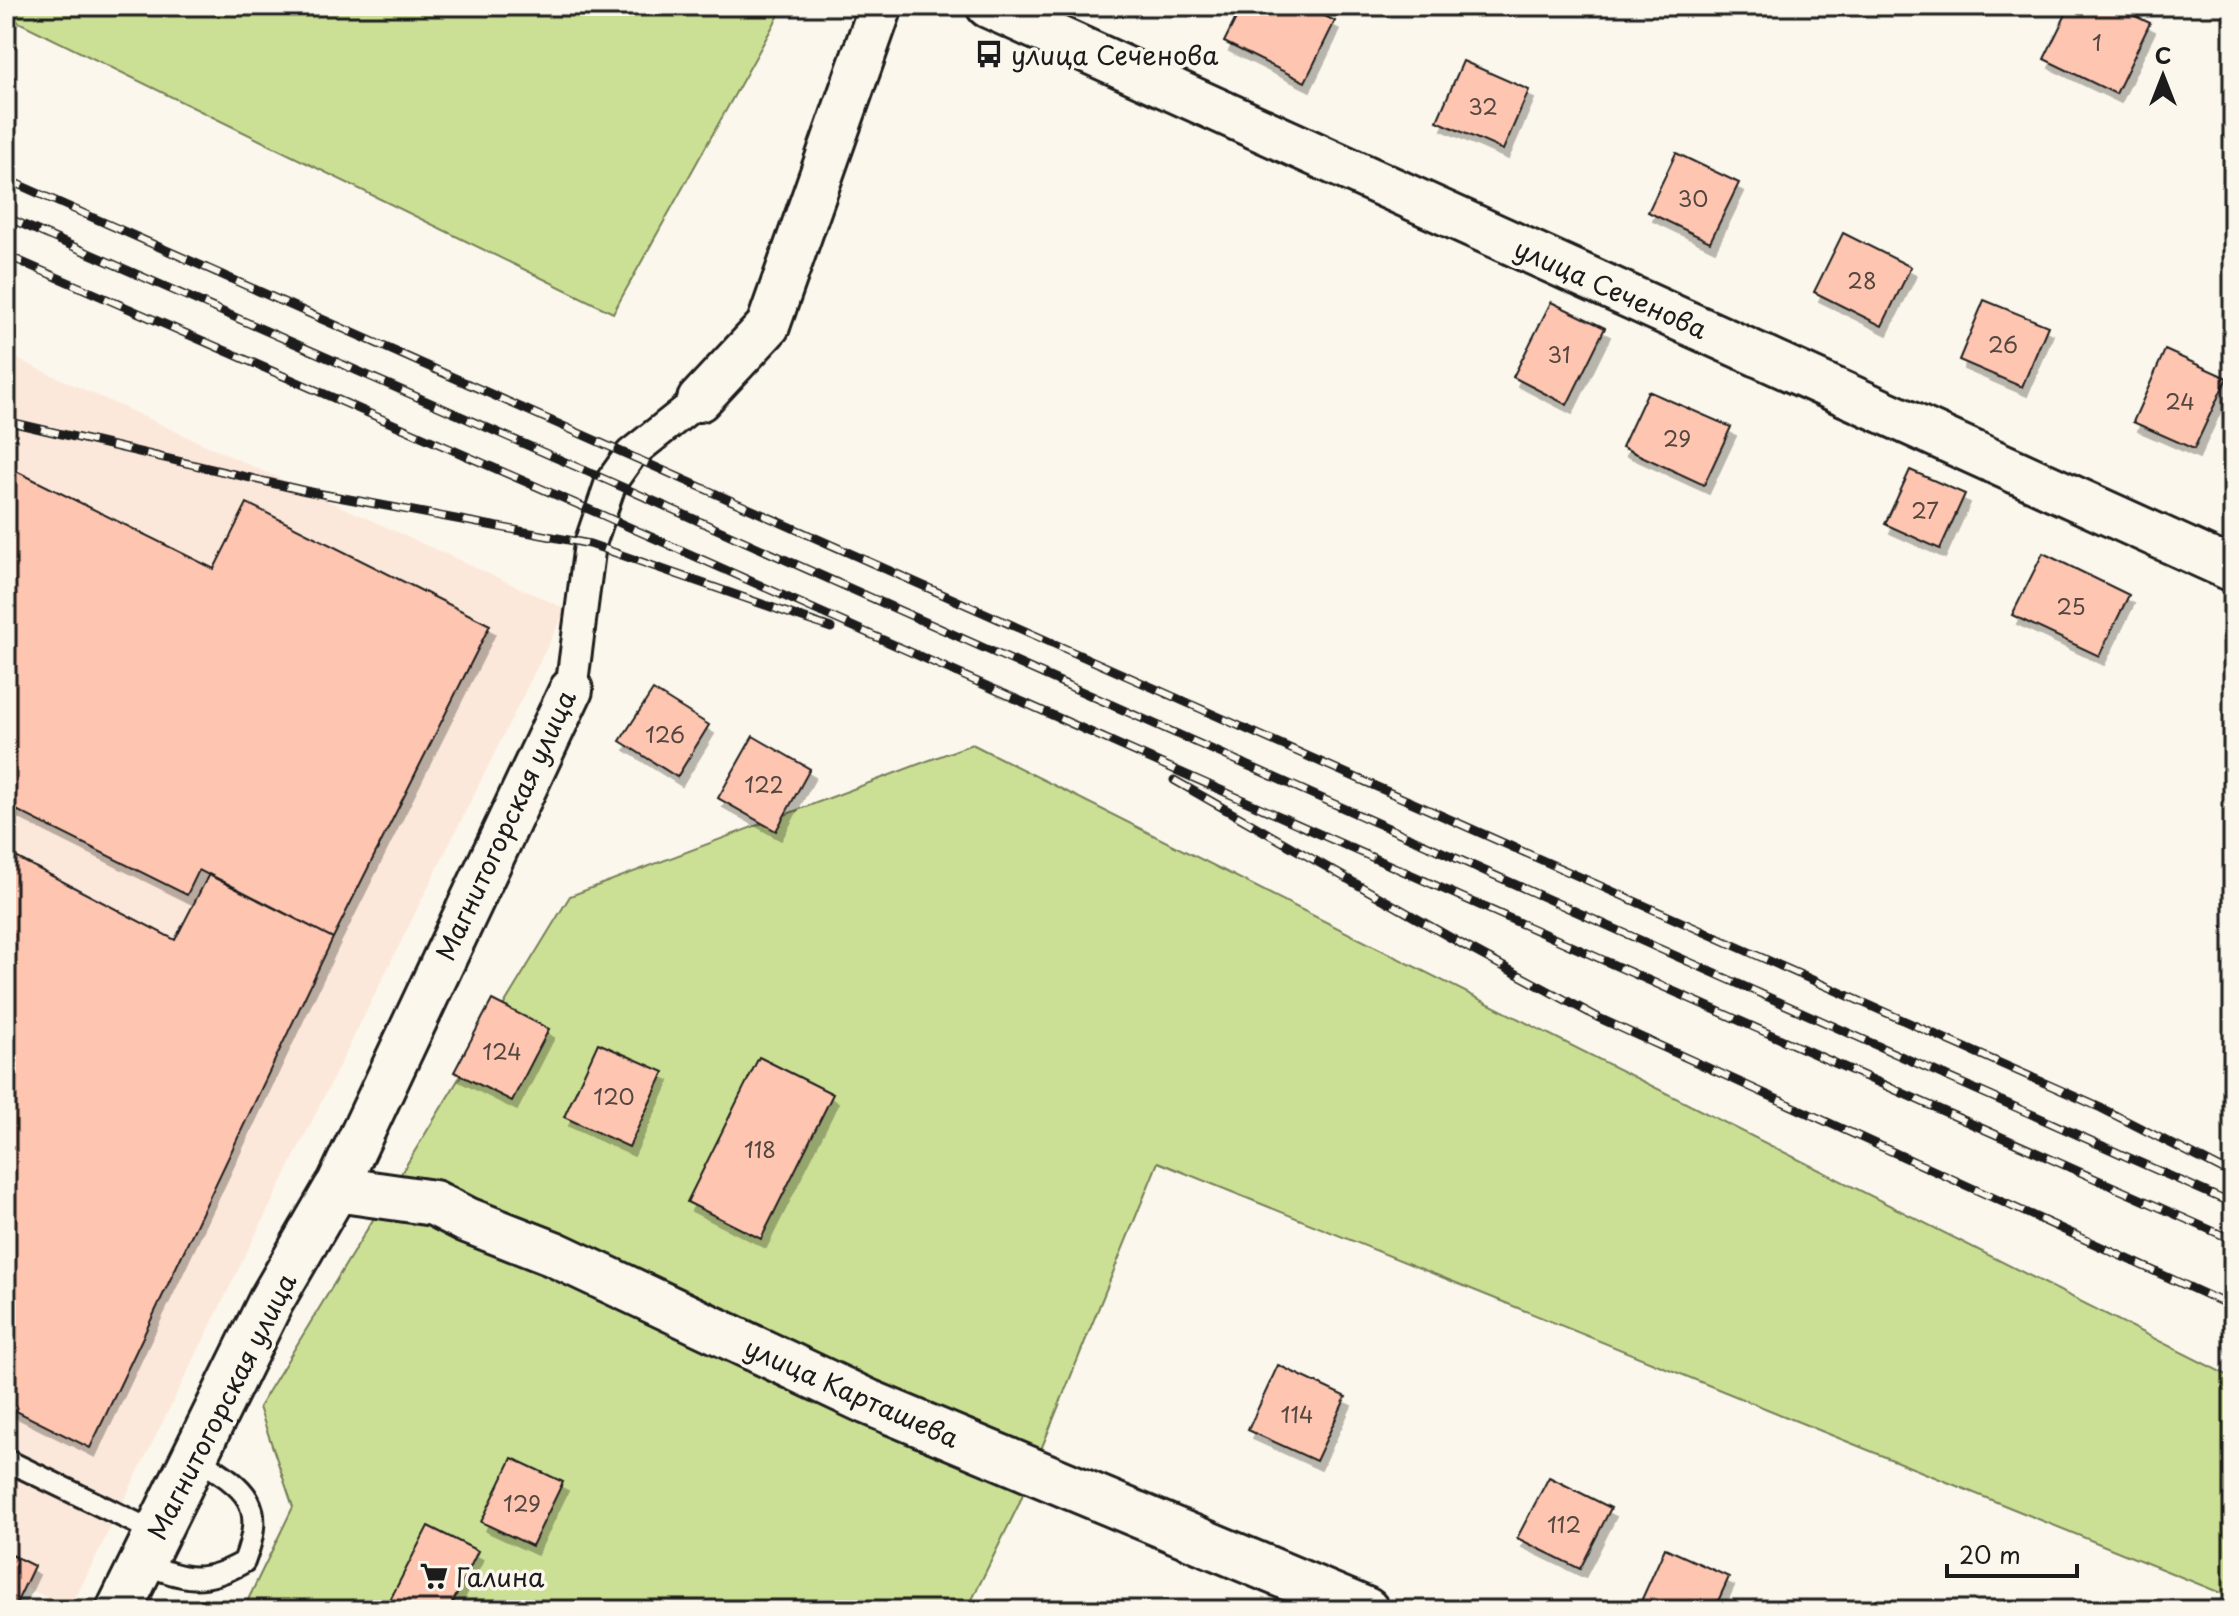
<svg xmlns="http://www.w3.org/2000/svg" width="2239" height="1616" viewBox="0 0 2239 1616" font-family="'Playpen Sans',sans-serif">
  <style>
    .built { fill: #fce8da }
    .green { fill: #cce095; stroke: #747e58; stroke-width: 2 }
    .building { fill: #fec6b1; stroke: #1c1c1c; stroke-width: 2; filter: url(#shadow) }
    .lines { fill: none; stroke-linecap: round; stroke-linejoin: round }
    .service-casing { stroke: #1c1c1c; stroke-width: 26 }
    .pedestrian-casing { stroke: #1c1c1c; stroke-width: 36 }
    .minor-casing { stroke: #1c1c1c; stroke-width: 48 }
    .secondary-casing { stroke: #1c1c1c; stroke-width: 50 }
    .service { stroke: #fbf7ec; stroke-width: 20 }
    .pedestrian { stroke: #fbf7ec; stroke-width: 30 }
    .minor { stroke: #fbf7ec; stroke-width: 42 }
    .secondary { stroke: #fbf7ec; stroke-width: 44 }
    .rail-casing { stroke: #1c1c1c; stroke-width: 9 }
    .rail { stroke: #fbf7ec; stroke-width: 6; stroke-dasharray: 18; stroke-linecap: butt }
    .labels { text-anchor: middle; dominant-baseline: central; stroke-width: 7; stroke-linejoin: round; paint-order: stroke }
    .number-label { font-size: 22px; fill: #544641 }
    .poi-label { font-size: 26px; fill: #1c1c1c; stroke: #fbf7ec; text-anchor: start }
    .street-label { font-size: 26px; fill: #1c1c1c; stroke: #fbf7ec }
  </style>
  <defs>
    <filter id="shadow"><feDropShadow dx="5" dy="9" stdDeviation="0" flood-color="#0004"/></filter>
  </defs>
  <rect width="100%" height="100%" fill="#fbf7ec"/>
  <filter id="ink" filterUnits="userSpaceOnUse"><feTurbulence type="fractalNoise" baseFrequency=".0125" numOctaves="2"/><feDisplacementMap in="SourceGraphic" scale="16" xChannelSelector="R" yChannelSelector="G"/><feConvolveMatrix kernelMatrix="1 2 1 2 8 2 1 2 1" color-interpolation-filters="sRGB"/></filter>
  <g filter="url(#ink)">
    <!-- built -->
    <path class="built" d="M 6,354 L 566,609 L 70,1609 L 25,1587 L 13,1610 L 6,1610 Z"/>
    <!-- green -->
    <path class="green" d="M 6,6 L 784,6 L 613,313 L 6,16 Z
      M 972,744 L 2233,1378 L 2233,1598 L 1158,1162 L 1018,1506 L 967,1610 L 243,1610 L 293,1507 L 259,1407 L 570,896 Z"/>
    <!-- building -->
    <path class="building" d="M 1242,6 L 1305,6 L 1335,21 L 1305,82 L 1224,42 Z
      M 2070,6 L 2114,6 L 2150,23 L 2116,94 L 2044,59 Z
      M 1463,61 L 1529,90 L 1503,150 L 1437,121 Z
      M 1676,153 L 1739,183 L 1710,242 L 1648,212 Z
      M 1843,233 L 1911,267 L 1882,326 L 1814,292 Z
      M 1984,300 L 2048,326 L 2022,387 L 1959,360 Z
      M 1551,302 L 1605,328 L 1567,405 L 1513,377 Z
      M 2165,350 L 2227,378 L 2194,449 L 2133,422 Z
      M 1648,391 L 1731,427 L 1704,485 L 1622,447 Z
      M 6,466 L 214,569 L 247,503 L 490,625 L 333,938 L 199,870 L 187,895 L 6,805 Z
      M 1910,470 L 1965,494 L 1940,549 L 1885,524 Z
      M 2043,553 L 2129,595 L 2099,656 L 2012,615 Z
      M 653,690 L 709,725 L 677,777 L 620,741 Z
      M 753,736 L 810,769 L 776,831 L 718,798 Z
      M 6,852 L 175,940 L 209,874 L 333,938 L 90,1448 L 6,1406 Z
      M 492,1000 L 549,1029 L 512,1101 L 454,1072 Z
      M 598,1043 L 664,1072 L 629,1147 L 564,1117 Z
      M 759,1057 L 833,1094 L 761,1239 L 687,1202 Z
      M 1278,1365 L 1346,1397 L 1316,1461 L 1248,1430 Z
      M 512,1458 L 563,1482 L 532,1546 L 481,1522 Z
      M 1549,1477 L 1611,1508 L 1580,1569 L 1517,1538 Z
      M 428,1526 L 478,1551 L 449,1610 L 410,1610 L 390,1600 Z
      M 1665,1548 L 1729,1577 L 1714,1610 L 1637,1610 Z
      M 6,1552 L 34,1566 L 13,1610 L 6,1610 Z"/>
    <g class="lines">
      <defs>
        <path id="service" d="M 6,1460 L 157,1533
          M 142,1563 C 185,1579 202,1586 244,1562 C 268,1500 244,1488 194,1456"/>
        <path id="pedestrian" d="M 571,690 L 590,544 L 611,482 L 631,454 L 699,400"/>
        <path id="minor" d="M 988,6 L 2233,570
          M 699,400 L 768,326 L 881,6
          M 336,1189 L 571,690"/>
        <path id="secondary" d="M 119,1610 L 271,1301 L 336,1189 L 434,1203 L 467,1220 L 554,1254 L 868,1402 L 1366,1610"/>
      </defs>
      <!-- service casing -->
      <use href="#service" class="service-casing"/>
      <!-- pedestrian casing -->
      <use href="#pedestrian" class="pedestrian-casing"/>
      <!-- minor casing -->
      <use href="#minor" class="minor-casing"/>
      <!-- secondary casing -->
      <use href="#secondary" class="secondary-casing"/>
      <!-- service -->
      <use href="#service" class="service"/>
      <!-- pedestrian -->
      <use href="#pedestrian" class="pedestrian"/>
      <!-- minor -->
      <use href="#minor" class="minor"/>
      <!-- secondary -->
      <use href="#secondary" class="secondary"/>
      <defs>
        <path id="rail" d="M 6,179 L 2101,1108 L 2233,1175
          M 6,217 L 611,482 L 2233,1204
          M 6,255 L 602,515 L 2233,1240
          M 6,421 L 306,491 L 590,544 L 831,628
          M 1174,780 L 1467,947 L 1599,1018 L 2233,1307"/>
      </defs>
      <!-- rail casing -->
      <use href="#rail" class="rail-casing"/>
      <!-- rail -->
      <use href="#rail" class="rail"/>
    </g>
  </g>
  <!-- icons -->
  <defs>
    <symbol id="bus-bare" viewBox="-9 -9 18 18"><path d="M-5-6H5V4H4V6H2V4H-2V6H-4V4H-5ZM-3.5-4V0h7V-4ZM-3.5 1.2v1.5H-2V1.2ZM2 1.2v1.5H3.5V1.2Z" fill="#1c1c1c" stroke="#fbf7ec" stroke-width="2.5" paint-order="stroke"/></symbol>
    <symbol id="supermarket-bare" viewBox="-9 -9 18 18"><path d="M-6-5.5h2.5l.6 2H6L4.5 2H-2.5L-4.4-4H-6ZM-1.5 3.2a1.3 1.3 0 1 0 .1 0ZM3 3.2a1.3 1.3 0 1 0 .1 0Z" fill="#1c1c1c" stroke="#fbf7ec" stroke-width="2.5" paint-order="stroke"/></symbol>
  </defs>
  <g fill-rule="evenodd">
    <use href="#bus-bare" x="969" y="34" width="40" height="40"/>
    <use href="#supermarket-bare" x="414" y="1556" width="40" height="40"/>
  </g>
  <g class="labels">
    <!-- number labels -->
    <g class="number-label">
      <text x="2097" y="41">1</text>
      <text x="1483" y="105">32</text>
      <text x="1693" y="197">30</text>
      <text x="1862" y="279">28</text>
      <text x="2003" y="343">26</text>
      <text x="1559" y="353">31</text>
      <text x="2180" y="400">24</text>
      <text x="1677" y="437">29</text>
      <text x="1925" y="509">27</text>
      <text x="2071" y="605">25</text>
      <text x="665" y="733">126</text>
      <text x="764" y="783">122</text>
      <text x="502" y="1050">124</text>
      <text x="614" y="1095">120</text>
      <text x="760" y="1148">118</text>
      <text x="1297" y="1413">114</text>
      <text x="522" y="1502">129</text>
      <text x="1564" y="1523">112</text>
    </g>
    <!-- poi labels -->
    <g class="poi-label">
      <text x="1011" y="54">улица Сеченова</text>
      <text x="456" y="1576">Галина</text>
    </g>
    <!-- street labels -->
    <g class="street-label">
      <text transform="translate(1611 288) rotate(24)">улица Сеченова</text>
      <text transform="translate(505 825) rotate(-65)">Магнитогорская улица</text>
      <text transform="translate(852 1392) rotate(24)">улица Карташева</text>
      <text transform="translate(221 1406) rotate(-63)">Магнитогорская улица</text>
    </g>
  </g>
  <!-- margin -->
  <rect width="2239" height="1616" fill="none" stroke="#fbf7ec" stroke-width="32"/>
  <rect x="16" y="16" width="2207" height="1584" fill="none" stroke="#1c1c1c" stroke-width="3" filter="url(#ink)"/>
  <!-- north arrow -->
  <g transform="translate(2163 76)" stroke="#fbf7ec" stroke-width="6" paint-order="stroke">
  <path d="M0-6L14 30L0 20L-14 30Z" fill="#1c1c1c"/>
  <text y="-12" font-size="22" font-weight="bold" text-anchor="middle" fill="#1c1c1c">С</text>
  </g>
  <!-- scale -->
  <path d="M1947 1564v12h130v-12" fill="none" stroke="#1c1c1c" stroke-width="4"/>
  <text x="1959" y="1564" font-size="24" fill="#1c1c1c" stroke="#fbf7ec" stroke-width="6" paint-order="stroke">20 m</text>
</svg>
